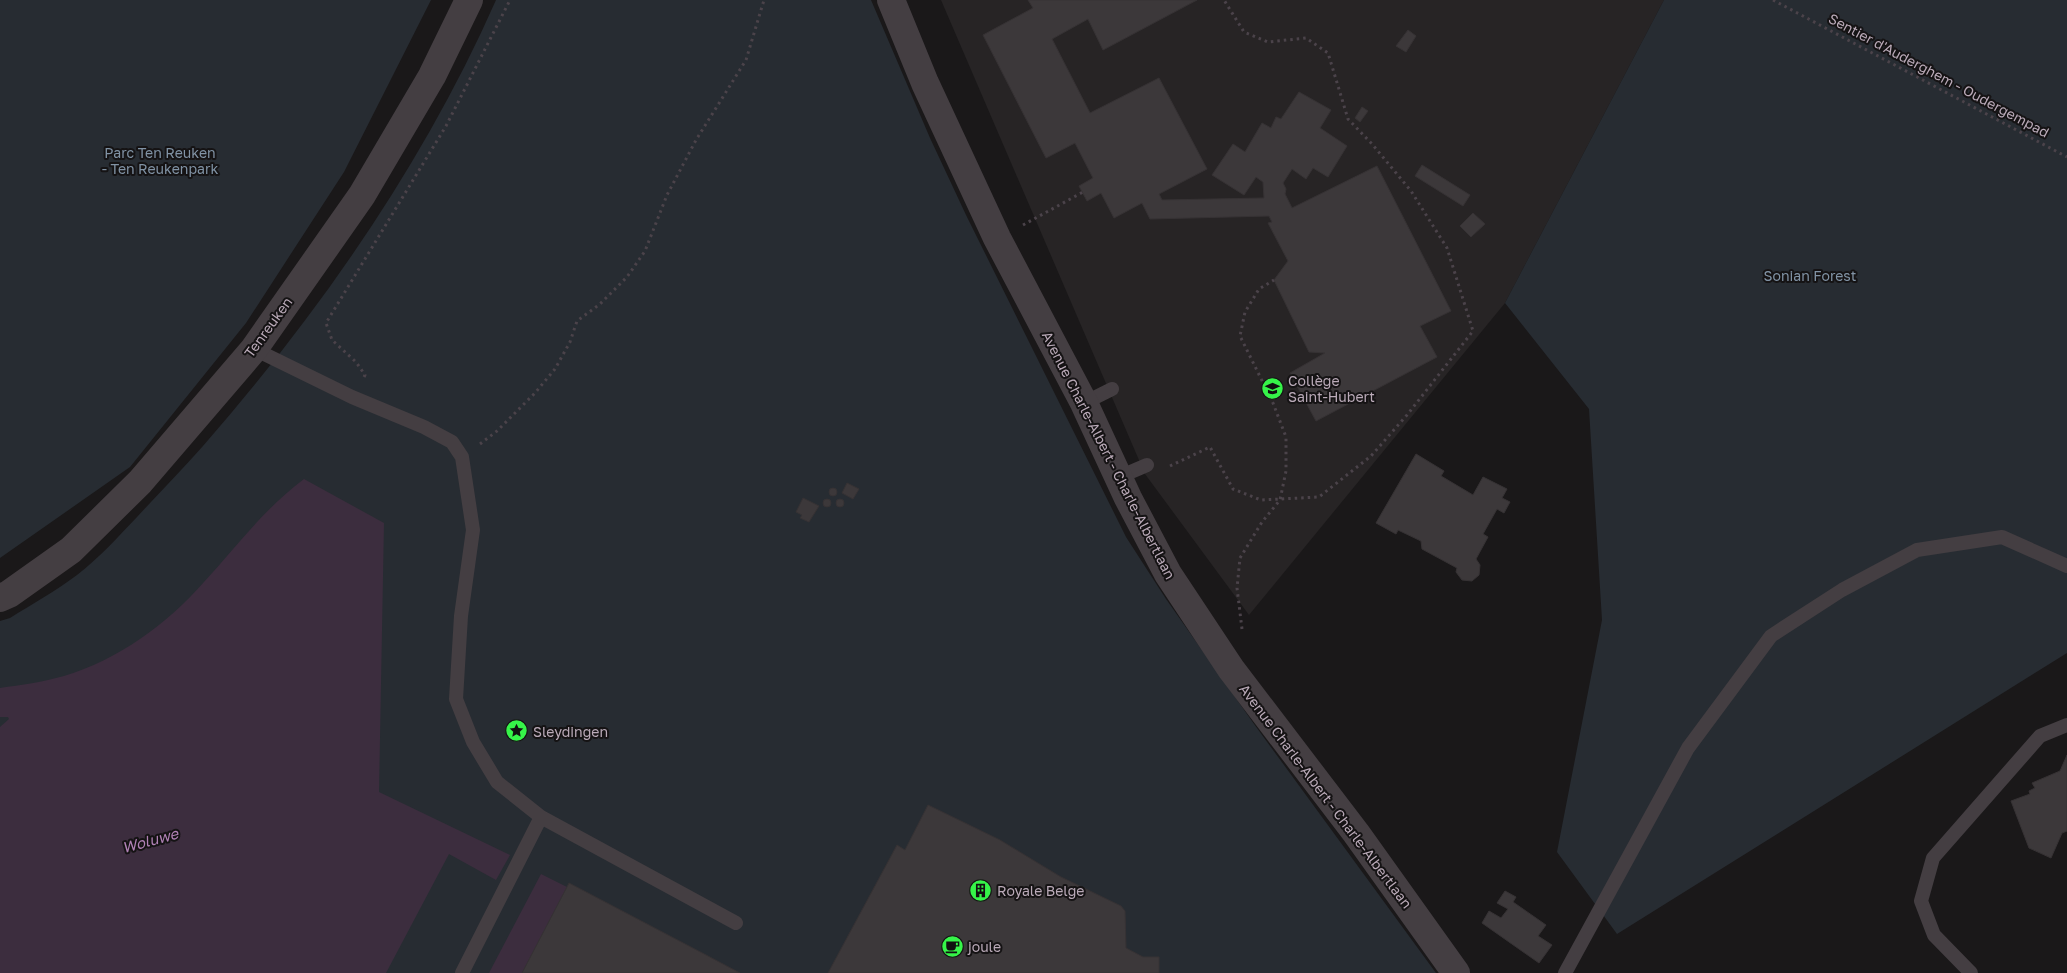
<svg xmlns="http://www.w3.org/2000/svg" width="2067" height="973" viewBox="0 0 2067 973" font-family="'Golos Text',sans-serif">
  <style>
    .built { fill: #272425 }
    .green { fill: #272c32 }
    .water { fill: #3c2d3e }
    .building { fill: #3c383a; stroke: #363234 }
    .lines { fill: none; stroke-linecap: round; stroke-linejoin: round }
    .path { stroke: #4b434a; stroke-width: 3; stroke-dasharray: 2.5 4; stroke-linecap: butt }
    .lane { stroke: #443e42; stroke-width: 14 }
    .street { stroke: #443e42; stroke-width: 28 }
    .labels { text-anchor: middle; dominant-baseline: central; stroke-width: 4; stroke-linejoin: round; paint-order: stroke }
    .street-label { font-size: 14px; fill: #baaab8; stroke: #151314 }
    .park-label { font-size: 14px; fill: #8193a5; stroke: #151314 }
    .poi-label { font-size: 14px; fill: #baaab8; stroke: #151314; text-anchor: start }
    .water-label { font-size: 15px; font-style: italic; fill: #b081b5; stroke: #151314 }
  </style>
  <rect width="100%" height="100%" fill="#1a1819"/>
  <!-- built -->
  <path class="built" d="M 941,0 L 1664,0 L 1505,303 L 1249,615 L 1145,474 Z"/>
  <!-- green -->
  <path class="green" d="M 0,0 L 431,0 L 344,172 L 246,323 L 130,467 L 0,558 Z
    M 496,0 L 871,0 L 930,138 L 966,215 L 1126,537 L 1166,599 L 1254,724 L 1436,973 L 0,973 L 0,621 L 10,618 C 32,604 56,591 77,575 C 99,558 118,537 137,517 C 159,493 182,470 203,446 C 320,312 424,163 496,0 Z
    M 1664,0 L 2067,0 L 2067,653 L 1617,934 L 1557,852 L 1602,620 L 1589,409 L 1505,303 Z"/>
  <!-- water -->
  <path class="water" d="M 304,479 L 384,523 L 379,792 L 510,855 L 496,880 L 449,854 L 386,973 L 0,973 L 0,727 L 9,719 L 8,717 L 0,717 L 0,688 C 21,685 43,682 64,676 C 118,660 167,624 204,582 C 238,545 263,510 304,479 Z
    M 541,874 L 567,887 L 522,973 L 489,973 Z"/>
  <!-- building -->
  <path class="building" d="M 1028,0 L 1197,0 L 1103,50 L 1088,19 L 1052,39 L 1090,113 L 1159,78 L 1207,169 L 1159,194 L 1162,200 L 1264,198 L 1263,182 L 1256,177 L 1244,195 L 1212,175 L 1233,144 L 1245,152 L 1262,123 L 1271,128 L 1276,117 L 1281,119 L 1299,92 L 1331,110 L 1320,128 L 1347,146 L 1328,177 L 1313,168 L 1306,179 L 1292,169 L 1283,183 L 1286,189 L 1285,194 L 1292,208 L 1377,166 L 1451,311 L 1420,326 L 1437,357 L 1316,421 L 1290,373 L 1325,353 L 1309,352 L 1274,280 L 1288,261 L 1268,223 L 1272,222 L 1269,216 L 1150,219 L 1142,203 L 1114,218 L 1101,193 L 1087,201 L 1079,186 L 1093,178 L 1075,143 L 1046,158 L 983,35 L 1033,8 Z
    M 1408,30 L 1416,36 L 1406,52 L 1396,46 Z
    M 1362,107 L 1368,111 L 1360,122 L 1355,118 Z
    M 1422,165 L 1470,195 L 1463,206 L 1415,176 Z
    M 1473,213 L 1485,224 L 1471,237 L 1460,226 Z
    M 1416,454 L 1444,471 L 1441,476 L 1473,495 L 1483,477 L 1507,489 L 1502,498 L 1510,502 L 1504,513 L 1497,509 L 1483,534 L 1488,537 L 1476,559 L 1480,565 L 1479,575 L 1472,581 L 1462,580 L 1456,572 L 1457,568 L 1422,549 L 1421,541 L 1398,530 L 1396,534 L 1376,523 Z
    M 847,483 L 859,489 L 853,499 L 842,493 Z
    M829 492a4 4 0 1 1 8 0a4 4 0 1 1-8 0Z
    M 803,498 L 819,506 L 809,522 L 800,518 L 802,515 L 796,512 Z
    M836 503a4 4 0 1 1 8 0a4 4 0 1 1-8 0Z
    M823 503a4 4 0 1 1 8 0a4 4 0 1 1-8 0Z
    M 2067,755 L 2067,831 L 2062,833 L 2051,858 L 2029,848 L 2011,801 L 2030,794 L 2029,791 L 2035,788 L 2032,783 L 2060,771 Z
    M 928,805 L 1000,840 L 1061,877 L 1121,906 L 1125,911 L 1126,948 L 1143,957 L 1159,957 L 1159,973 L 828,973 L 897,845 L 905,850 Z
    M 569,883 L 708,956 L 740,973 L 522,973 Z
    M 1505,891 L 1516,897 L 1513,902 L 1546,925 L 1538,936 L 1552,945 L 1539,963 L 1482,923 L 1489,911 L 1501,918 L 1508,909 L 1497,903 Z"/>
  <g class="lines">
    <!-- path -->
    <path class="path" d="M 1773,0 L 2067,157
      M 1023,225 L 1083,192
      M 364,377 L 365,375 L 356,362 L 332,340 L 326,323 L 446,126 L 510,0
      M 480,444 L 497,431 L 535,393 L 555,369 L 570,342 L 577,321 L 600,304 L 627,277 L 645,251 L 667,195 L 696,140 L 746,60 L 764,0
      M 1170,466 L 1210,447 L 1233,489 L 1261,500 L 1319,497 L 1371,456 L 1407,415 L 1473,331 L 1447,248 L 1411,191 L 1372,144 L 1348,119 L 1328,53 L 1306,38 L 1268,42 L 1244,32 L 1224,0
      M 1242,629 L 1237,588 L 1240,558 L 1262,522 L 1280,500 L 1286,471 L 1286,437 L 1273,403 L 1240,336 L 1245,312 L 1259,289 L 1274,280"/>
    <!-- lane -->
    <path class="lane" d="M 254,349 L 352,397 L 424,427 L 452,442 L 462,457 L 473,530 L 461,616 L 456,699 L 473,742 L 497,782 L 541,817 L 736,923
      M 1084,403 L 1112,389
      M 1119,477 L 1147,465
      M 462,973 L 541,817
      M 1565,973 L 1688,748 L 1771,636 L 1842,590 L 1917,550 L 2002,537 L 2067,566
      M 1971,973 L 1934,935 L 1921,901 L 1933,858 L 2040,736 L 2067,725"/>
    <!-- street -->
    <path class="street" d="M 891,0 L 925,83 L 997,238 L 1084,403 L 1128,498 L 1168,574 L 1231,669 L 1356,833 L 1456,973
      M 0,598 L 9,594 L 71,550 L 140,482 L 254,349 L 362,195 L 432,76 L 469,0"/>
  </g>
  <!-- icons -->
  <defs>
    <symbol id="school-disc" viewBox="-11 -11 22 22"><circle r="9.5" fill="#36f449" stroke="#151314"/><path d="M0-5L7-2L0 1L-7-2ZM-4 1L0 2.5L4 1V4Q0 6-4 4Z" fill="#111"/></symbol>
    <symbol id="sight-disc" viewBox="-11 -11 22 22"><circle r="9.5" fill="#36f449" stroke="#151314"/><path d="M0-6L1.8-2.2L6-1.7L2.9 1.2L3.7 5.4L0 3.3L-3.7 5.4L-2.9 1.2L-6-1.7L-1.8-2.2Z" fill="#111"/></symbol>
    <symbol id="building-disc" viewBox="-11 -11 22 22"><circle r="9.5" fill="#36f449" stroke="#151314"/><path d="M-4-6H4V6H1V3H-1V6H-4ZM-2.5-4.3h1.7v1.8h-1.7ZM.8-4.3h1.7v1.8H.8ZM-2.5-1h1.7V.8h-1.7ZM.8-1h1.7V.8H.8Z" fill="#111"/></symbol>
    <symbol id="cafe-disc" viewBox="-11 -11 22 22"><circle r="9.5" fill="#36f449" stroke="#151314"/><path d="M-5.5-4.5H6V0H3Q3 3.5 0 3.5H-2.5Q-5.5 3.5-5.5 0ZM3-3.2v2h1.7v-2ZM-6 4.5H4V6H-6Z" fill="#111"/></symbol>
  </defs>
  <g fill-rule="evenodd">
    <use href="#school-disc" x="1260" y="376" width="25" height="25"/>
    <use href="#sight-disc" x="504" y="718" width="25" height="25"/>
    <use href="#building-disc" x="968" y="878" width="25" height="25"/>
    <use href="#cafe-disc" x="940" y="934" width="25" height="25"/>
  </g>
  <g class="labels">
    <!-- street labels -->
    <g class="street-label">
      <text transform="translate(1939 75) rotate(28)">Sentier d'Auderghem - Oudergempad</text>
      <text transform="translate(268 327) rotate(-54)">Tenreuken</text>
      <text transform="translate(1109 455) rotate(63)">Avenue Charle-Albert - Charle-Albertlaan</text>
      <text transform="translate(1326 796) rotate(53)">Avenue Charle-Albert - Charle-Albertlaan</text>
    </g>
    <!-- park labels -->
    <g class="park-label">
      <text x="160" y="152">Parc Ten Reuken<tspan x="160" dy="16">- Ten Reukenpark</tspan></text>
      <text x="1810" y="275">Sonian Forest</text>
    </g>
    <!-- poi labels -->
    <g class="poi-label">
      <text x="1288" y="380">Collège<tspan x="1288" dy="16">Saint-Hubert</tspan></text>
      <text x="533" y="731">Sleydingen</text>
      <text x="997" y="890">Royale Belge</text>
      <text x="968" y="946">joule</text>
    </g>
    <!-- water labels -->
    <g class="water-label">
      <text transform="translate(150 840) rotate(-15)">Woluwe</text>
    </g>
  </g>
</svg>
